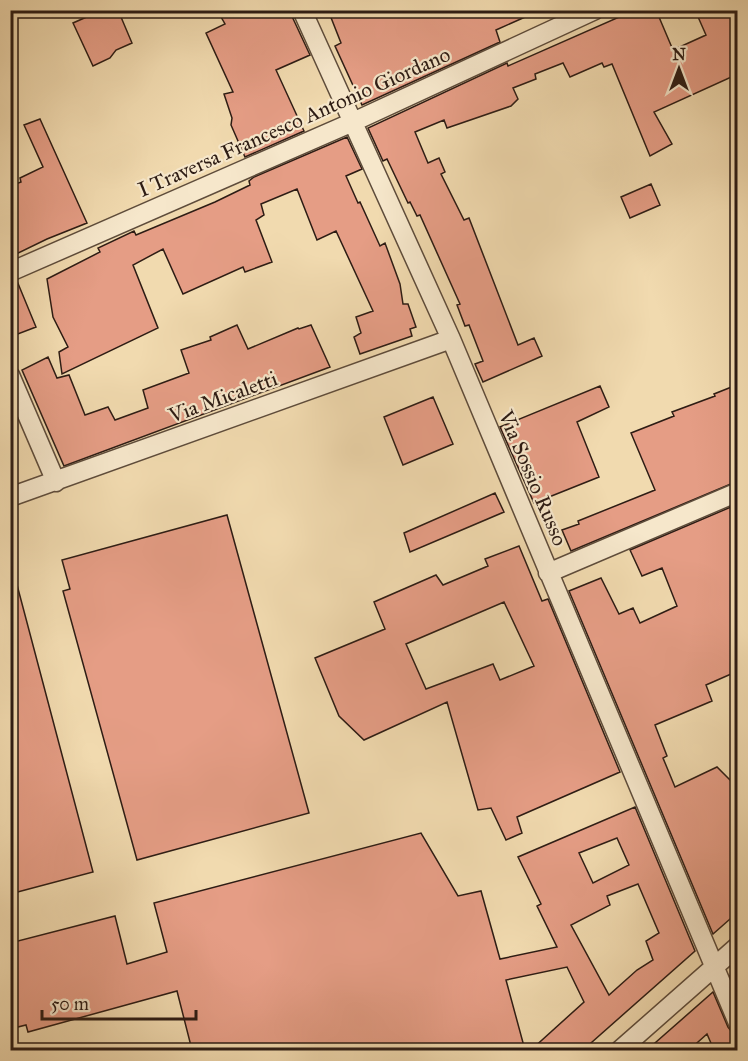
<svg xmlns="http://www.w3.org/2000/svg" width="748" height="1061" viewBox="0 0 748 1061" font-family="'IM FELL Great Primer',serif">
  <style>
    .building { fill: #e59d85; stroke: #2d1c14; stroke-width: 1.5; fill-rule: evenodd }
    .lines { fill: none; stroke-linecap: round; stroke-linejoin: round }
    .street-casing { stroke: #5e4c3b; stroke-width: 21 }
    .street { stroke: #f6e7cb; stroke-width: 18 }
    .labels { text-anchor: middle; dominant-baseline: central; stroke-width: 4.5; stroke-linejoin: round; paint-order: stroke }
    .street-label { font-size: 21px; fill: #2d1c14; stroke: #f6e7cb }
  </style>
  <rect width="100%" height="100%" fill="#f1daaf"/>
  <filter id="stains"><feTurbulence type="fractalNoise" baseFrequency=".00333" numOctaves="4"/><feColorMatrix values="0 0 0 0 .2 0 0 0 0 .09 0 0 0 0 .02 0 0 0 .5 -.17"/></filter>
  <radialGradient id="worn" r=".72"><stop offset=".6" stop-color="#630" stop-opacity="0"/><stop offset="1" stop-color="#630" stop-opacity=".3"/></radialGradient>
  <!-- building -->
  <path class="building" d="M 118,10 L 132,43 L 116,50 L 110,58 L 93,66 L 73,23 L 98,12 L 101,17 Z
    M 217,10 L 289,10 L 310,55 L 276,70 L 304,131 L 245,157 L 231,125 L 232,118 L 224,94 L 233,92 L 206,33 L 225,24 Z
    M 328,10 L 430,10 L 433,15 L 446,10 L 541,10 L 496,30 L 500,42 L 362,105 L 335,46 L 341,43 Z
    M 635,10 L 656,10 L 673,50 L 706,35 L 695,10 L 738,10 L 738,74 L 654,112 L 672,144 L 650,156 L 612,64 L 604,67 L 602,63 L 570,77 L 563,63 L 535,74 L 536,79 L 513,88 L 518,99 L 511,106 L 447,128 L 444,120 L 415,132 L 428,163 L 439,158 L 445,172 L 441,174 L 464,220 L 469,218 L 518,345 L 534,338 L 542,356 L 483,382 L 475,364 L 483,361 L 469,325 L 465,326 L 457,305 L 460,304 L 420,215 L 417,216 L 410,202 L 408,203 L 387,159 L 383,161 L 368,128 L 507,63 L 508,66 Z
    M 40,119 L 87,223 L 47,239 L 10,257 L 10,186 L 21,182 L 20,178 L 43,167 L 24,125 Z
    M 347,137 L 362,169 L 346,176 L 358,203 L 360,202 L 380,246 L 385,243 L 400,284 L 403,304 L 408,304 L 416,327 L 410,329 L 412,336 L 360,354 L 354,337 L 361,333 L 356,317 L 373,311 L 336,231 L 317,240 L 297,189 L 261,204 L 264,215 L 256,220 L 272,262 L 245,272 L 243,267 L 183,294 L 163,249 L 133,265 L 158,328 L 62,374 L 59,352 L 68,347 L 53,317 L 47,279 L 100,252 L 98,248 L 134,231 L 136,235 L 215,202 L 250,185 L 249,181 L 254,177 Z
    M 651,184 L 660,205 L 630,218 L 621,197 Z
    M 17,281 L 36,327 L 10,337 L 10,283 Z
    M 237,325 L 248,349 L 298,328 L 299,329 L 311,325 L 330,367 L 64,466 L 22,370 L 48,357 L 57,378 L 69,375 L 85,415 L 108,407 L 115,420 L 148,408 L 143,390 L 189,373 L 181,350 L 211,340 L 210,337 Z
    M 600,386 L 609,407 L 577,422 L 599,477 L 534,503 L 500,427 Z
    M 734,386 L 738,395 L 738,481 L 571,551 L 562,530 L 579,524 L 578,521 L 655,490 L 631,433 L 674,416 L 672,412 L 715,396 L 714,394 Z
    M 433,397 L 453,444 L 403,465 L 384,417 Z
    M 495,493 L 504,512 L 410,552 L 404,533 Z
    M 738,504 L 738,671 L 706,685 L 712,701 L 655,725 L 667,756 L 663,758 L 675,787 L 717,767 L 738,788 L 738,912 L 713,934 L 569,591 L 601,578 L 619,614 L 633,608 L 640,623 L 677,606 L 662,568 L 642,576 L 630,550 Z
    M 227,515 L 309,813 L 137,860 L 63,591 L 70,589 L 62,560 Z
    M 519,546 L 542,601 L 548,599 L 620,772 L 517,817 L 522,833 L 506,840 L 491,808 L 478,810 L 447,702 L 364,740 L 339,716 L 315,658 L 385,629 L 374,602 L 436,575 L 443,585 L 488,566 L 485,559 ZM 504,602 L 534,666 L 500,680 L 493,664 L 426,689 L 406,644 Z
    M 16,581 L 93,872 L 10,894 L 10,582 Z
    M 635,807 L 695,951 L 583,1050 L 531,1050 L 584,1002 L 567,967 L 506,980 L 525,1050 L 192,1050 L 177,991 L 28,1032 L 26,1025 L 10,1029 L 10,943 L 115,916 L 127,964 L 167,952 L 154,903 L 421,833 L 458,896 L 481,891 L 500,959 L 557,947 L 537,906 L 541,904 L 518,857 ZM 617,838 L 629,865 L 593,883 L 579,853 ZM 638,884 L 659,933 L 646,941 L 653,960 L 637,970 L 609,995 L 571,925 L 610,905 L 607,896 Z
    M 738,970 L 738,993 L 730,976 Z
    M 713,992 L 728,1027 L 732,1032 L 738,1034 L 738,1050 L 714,1050 L 707,1034 L 689,1050 L 647,1050 Z"/>
  <g class="lines">
    <defs>
      <path id="street" d="M 302,10 L 451,339 L 738,1023
        M 10,272 L 353,122 L 595,10
        M 10,375 L 56,482
        M 10,497 L 451,339
        M 548,573 L 738,492
        M 620,1050 L 738,946"/>
    </defs>
    <!-- street casing -->
    <use href="#street" class="street-casing"/>
    <!-- street -->
    <use href="#street" class="street"/>
  </g>
  <g class="labels">
    <!-- street labels -->
    <g class="street-label">
      <text transform="translate(294 122) rotate(-24)">I Traversa Francesco Antonio Giordano</text>
      <text transform="translate(223 397) rotate(-20)">Via Micaletti</text>
      <text transform="translate(533 478) rotate(67)">Via Sossio Russo</text>
    </g>
  </g>
  <!-- margin -->
  <rect width="748" height="1061" fill="none" stroke="#f1daaf" stroke-width="36"/>
  <rect x="12" y="12" width="724" height="1037" fill="none" stroke="#2d1c14" stroke-width="3"/>
  <rect x="18" y="18" width="712" height="1025" fill="none" stroke="#2d1c14" stroke-width="1.5"/>
  <!-- north arrow -->
  <g transform="translate(679 69)" stroke="#f6e7cb" stroke-width="4.5" paint-order="stroke">
  <path d="M0-4.5L10 22L0 15L-10 22Z" fill="#2d1c14"/>
  <text y="-9" font-size="16" font-weight="bold" text-anchor="middle" fill="#2d1c14">N</text>
  </g>
  <!-- scale -->
  <path d="M42 1010v9h154v-9" fill="none" stroke="#2d1c14" stroke-width="3"/>
  <text x="51" y="1010" font-size="18" fill="#2d1c14" stroke="#f6e7cb" stroke-width="4.5" paint-order="stroke">50 m</text>
  <rect width="100%" height="100%" filter="url(#stains)"/>
  <rect width="100%" height="100%" fill="url(#worn)"/>
</svg>
